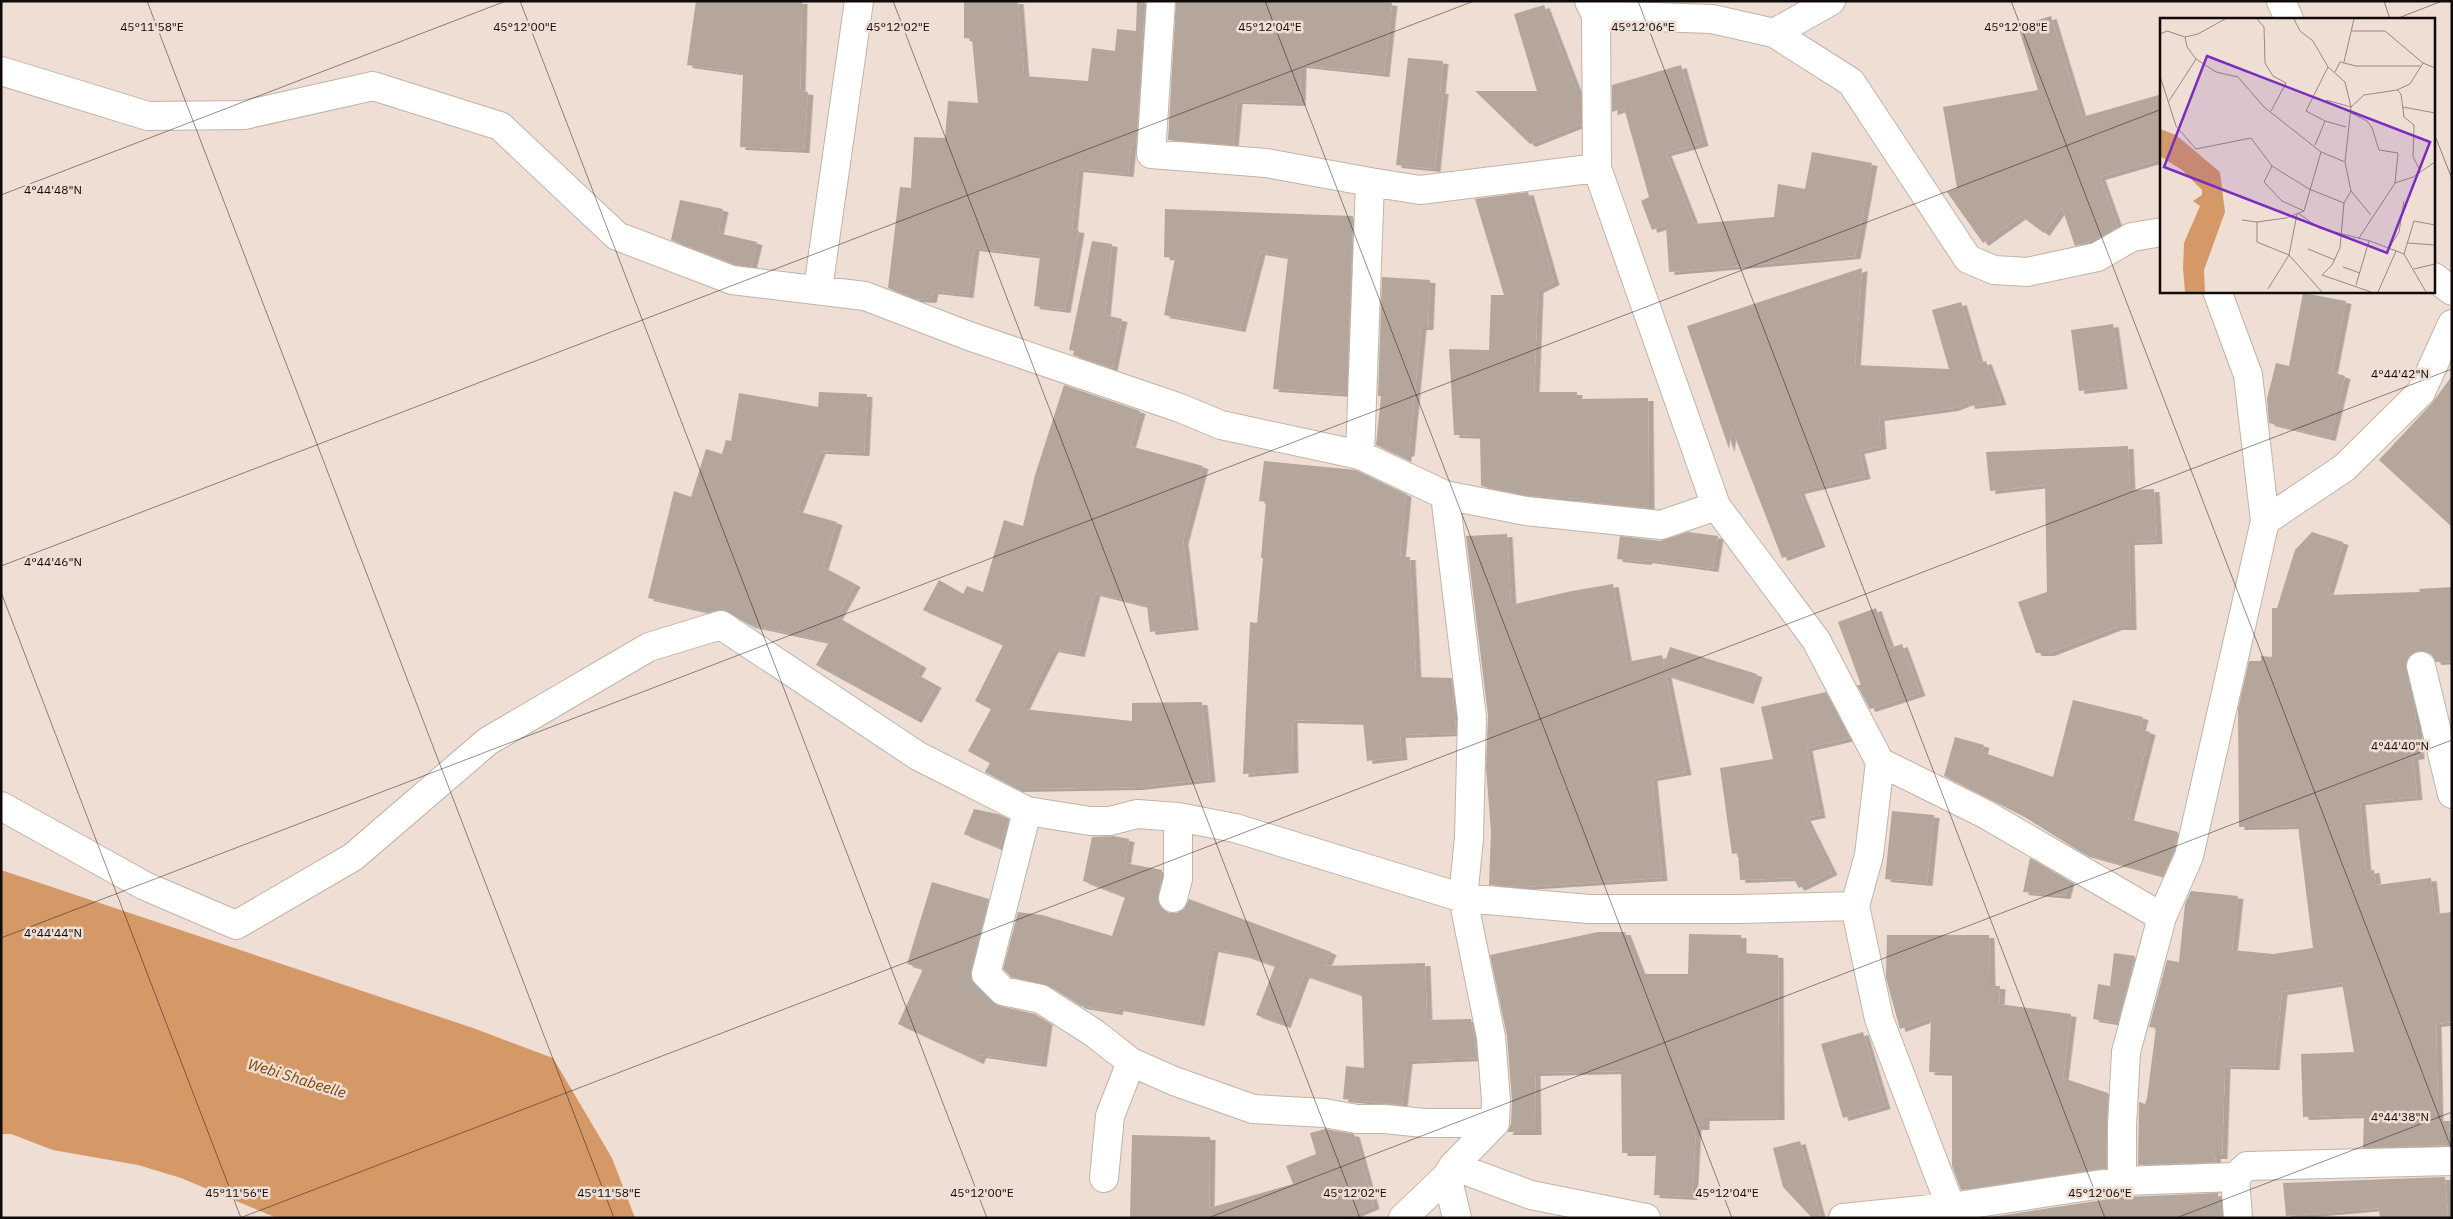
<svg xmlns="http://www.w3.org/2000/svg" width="2453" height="1219" viewBox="0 0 2453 1219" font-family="'IBM Plex Sans',sans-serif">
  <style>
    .water { fill: #d59968 }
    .building { fill: #b5a69b; filter: url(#shadow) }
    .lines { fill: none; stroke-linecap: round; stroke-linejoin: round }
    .minor-casing { stroke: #c2b3a8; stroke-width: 30 }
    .minor { stroke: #fff; stroke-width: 28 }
    .ticks { fill: none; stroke: #100b08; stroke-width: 1; stroke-opacity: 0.45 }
    .labels { text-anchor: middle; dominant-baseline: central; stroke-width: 5; stroke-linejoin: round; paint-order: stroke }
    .water-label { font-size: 15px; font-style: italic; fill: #7b4204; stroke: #eeded3 }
    .inset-road { fill: none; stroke: #958a82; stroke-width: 1 }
    .view { fill: #7b2cbf; fill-opacity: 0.15; stroke: #7b2cbf; stroke-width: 2.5 }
    .inset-edge { fill: none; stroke: #100b08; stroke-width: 2.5 }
    .ticks-label { font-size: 12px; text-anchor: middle; fill: #100b08; stroke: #eeded3; stroke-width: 5; stroke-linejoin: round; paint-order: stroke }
  </style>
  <defs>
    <filter id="shadow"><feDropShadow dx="5.5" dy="3" stdDeviation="0" flood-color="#0004"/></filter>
  </defs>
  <rect width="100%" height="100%" fill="#eeded3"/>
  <!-- water -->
  <path class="water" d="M 1,870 L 473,1028 L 553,1058 L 612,1158 L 635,1218 L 277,1218 L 181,1178 L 138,1165 L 53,1150 L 11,1134 L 1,1134 Z"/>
  <!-- building -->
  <path class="building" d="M 696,1 L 802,1 L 800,91 L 808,92 L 804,150 L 740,147 L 743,73 L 687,65 Z
    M 964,1 L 1018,1 L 1024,76 L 1088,81 L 1092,48 L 1115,51 L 1117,29 L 1136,31 L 1137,1 L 1145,1 L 1136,146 L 1131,145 L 1128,174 L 1078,169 L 1072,229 L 1079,230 L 1065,310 L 1034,306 L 1040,256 L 974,248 L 968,295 L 933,291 L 931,300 L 915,299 L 888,288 L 900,187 L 911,188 L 914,137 L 945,138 L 948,101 L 978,103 L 972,39 L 964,38 Z
    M 1176,1 L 1372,1 L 1392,3 L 1384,74 L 1301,65 L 1300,103 L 1237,101 L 1233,145 L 1168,140 Z
    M 1544,5 L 1578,94 L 1581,94 L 1581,124 L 1530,144 L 1475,91 L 1537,91 L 1514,14 Z
    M 2051,16 L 2082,117 L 2162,94 L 2162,159 L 2100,177 L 2118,227 L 2101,237 L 2075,246 L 2062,208 L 2044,233 L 2021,216 L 1983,243 L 1947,192 L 1957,188 L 1943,107 L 2038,90 L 2018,26 Z
    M 1408,58 L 1443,61 L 1440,91 L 1443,91 L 1435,169 L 1396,165 Z
    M 1681,65 L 1703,143 L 1666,153 L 1694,224 L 1774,217 L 1778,184 L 1805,189 L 1812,152 L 1872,163 L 1855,256 L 1669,272 L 1666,225 L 1652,230 L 1641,201 L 1649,197 L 1624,108 L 1612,112 L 1612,85 Z
    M 1528,192 L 1554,282 L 1538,290 L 1534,392 L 1577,392 L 1577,399 L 1648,398 L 1649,508 L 1586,502 L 1586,499 L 1528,496 L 1481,486 L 1480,436 L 1454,435 L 1449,349 L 1489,350 L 1491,295 L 1504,295 L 1475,199 Z
    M 680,200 L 723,209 L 718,233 L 757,242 L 751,267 L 736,265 L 671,240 Z
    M 1165,209 L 1353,216 L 1347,394 L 1273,389 L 1288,257 L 1260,252 L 1240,329 L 1164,315 L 1175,258 L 1164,257 Z
    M 1092,241 L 1112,244 L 1105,315 L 1122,319 L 1112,368 L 1073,355 L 1074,351 L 1069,350 Z
    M 1862,268 L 1855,365 L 1949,369 L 1932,310 L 1961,302 L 1979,363 L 1986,361 L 2001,402 L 1970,406 L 1968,402 L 1953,408 L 1879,418 L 1881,446 L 1859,451 L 1865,476 L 1799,491 L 1820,544 L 1782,558 L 1732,429 L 1729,449 L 1687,326 Z
    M 1382,277 L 1430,280 L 1428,327 L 1421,327 L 1409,453 L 1406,454 L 1406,459 L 1376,445 L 1381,396 L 1378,396 Z
    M 2303,293 L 2346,301 L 2332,372 L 2345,376 L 2330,438 L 2269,423 L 2267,399 L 2276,363 L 2289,366 Z
    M 2113,324 L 2122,386 L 2079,391 L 2071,330 Z
    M 2452,376 L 2452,527 L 2379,460 L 2432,403 Z
    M 1064,385 L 1140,411 L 1130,446 L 1203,466 L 1183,541 L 1193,627 L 1150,632 L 1147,606 L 1095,593 L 1079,654 L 1053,649 L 1023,709 L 1132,721 L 1132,703 L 1202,702 L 1210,779 L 1137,787 L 1017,789 L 985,772 L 990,763 L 968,751 L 991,709 L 975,701 L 1003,645 L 923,610 L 939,580 L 963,594 L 967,586 L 983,592 L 1004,520 L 1023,526 L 1035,475 Z
    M 819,392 L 867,394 L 864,453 L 820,451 L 797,511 L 837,522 L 823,567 L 855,584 L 837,617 L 921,665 L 916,674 L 936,685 L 916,720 L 816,665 L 829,642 L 750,625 L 724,610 L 709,612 L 648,598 L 674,491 L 691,497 L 706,449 L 722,454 L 726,440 L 731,441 L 739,393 L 818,407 Z
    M 2128,446 L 2130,490 L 2154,489 L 2157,541 L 2129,542 L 2131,627 L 2117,627 L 2049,653 L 2036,653 L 2018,602 L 2047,592 L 2045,485 L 1990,491 L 1986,452 Z
    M 1264,461 L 1356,470 L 1406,494 L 1400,557 L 1410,557 L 1416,677 L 1452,678 L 1456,733 L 1400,735 L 1402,757 L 1367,761 L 1363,722 L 1292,720 L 1293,770 L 1243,774 L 1250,622 L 1257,623 L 1263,558 L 1261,558 L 1266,502 L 1259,501 Z
    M 1688,532 L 1718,536 L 1713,569 L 1647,560 L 1646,562 L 1617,559 L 1620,536 L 1660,541 Z
    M 2312,532 L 2343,542 L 2327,595 L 2420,592 L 2419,589 L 2452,587 L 2452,661 L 2436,662 L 2432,655 L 2426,651 L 2418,651 L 2410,655 L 2406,662 L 2414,702 L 2419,756 L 2413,757 L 2417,797 L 2360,802 L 2366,871 L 2374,870 L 2376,885 L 2431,878 L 2435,914 L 2452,912 L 2452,1022 L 2436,1024 L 2438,1121 L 2450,1121 L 2448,1145 L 2363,1148 L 2364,1115 L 2303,1117 L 2301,1054 L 2354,1052 L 2342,983 L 2282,992 L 2274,1067 L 2225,1066 L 2222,1156 L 2215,1156 L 2216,1162 L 2138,1165 L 2139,1102 L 2145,1104 L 2147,1098 L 2156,1028 L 2149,1027 L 2167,960 L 2179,962 L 2185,904 L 2191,891 L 2238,896 L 2232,950 L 2273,954 L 2313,948 L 2298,826 L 2239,827 L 2238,709 L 2249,661 L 2261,661 L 2261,656 L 2272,657 L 2272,608 L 2277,608 L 2295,550 Z
    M 1507,534 L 1511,605 L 1572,591 L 1613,584 L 1627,662 L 1662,655 L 1664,665 L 1670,647 L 1757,674 L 1748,701 L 1666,675 L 1686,772 L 1652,778 L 1662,878 L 1521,887 L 1489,885 L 1491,832 L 1486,768 L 1488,715 L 1466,536 Z
    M 1876,608 L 1890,648 L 1902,644 L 1920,693 L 1870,709 L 1857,685 L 1861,685 L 1838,622 Z
    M 1826,692 L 1850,738 L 1807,748 L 1820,815 L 1805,818 L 1832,872 L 1799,888 L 1793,878 L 1740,880 L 1738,853 L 1732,854 L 1720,768 L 1773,759 L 1761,707 Z
    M 2073,700 L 2143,717 L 2140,729 L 2150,732 L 2128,819 L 2178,832 L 2173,854 L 2163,876 L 2084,854 L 2023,816 L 1944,776 L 1955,737 L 1984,745 L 1982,752 L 2053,777 Z
    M 974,809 L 998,814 L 1009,819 L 999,848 L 964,834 Z
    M 1892,811 L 1934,815 L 1927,883 L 1885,879 Z
    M 1114,836 L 1129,839 L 1125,863 L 1162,870 L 1158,902 L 1162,909 L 1169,913 L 1177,913 L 1184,909 L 1189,899 L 1331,952 L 1325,966 L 1425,963 L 1427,1020 L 1471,1019 L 1477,1058 L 1407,1061 L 1402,1105 L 1343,1099 L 1346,1066 L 1364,1068 L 1362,995 L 1304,975 L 1285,1025 L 1256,1015 L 1275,966 L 1244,955 L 1213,949 L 1199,1023 L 1118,1008 L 1117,1012 L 1081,1006 L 1049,986 L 1011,977 L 1003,969 L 1018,912 L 1042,915 L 1112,936 L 1125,897 L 1083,881 L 1092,837 Z
    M 2030,858 L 2069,881 L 2065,896 L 2023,892 Z
    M 932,882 L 989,899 L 971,970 L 971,979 L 992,1002 L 1000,1006 L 1035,1014 L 1047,1022 L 1041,1064 L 981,1055 L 978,1061 L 898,1024 L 923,969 L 907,964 Z
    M 1598,932 L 1625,932 L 1641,974 L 1688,974 L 1689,934 L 1741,935 L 1741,953 L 1778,955 L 1779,1117 L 1704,1118 L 1704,1127 L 1696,1127 L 1692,1197 L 1654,1195 L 1656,1153 L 1622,1153 L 1621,1071 L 1535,1073 L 1536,1132 L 1507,1132 L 1511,1124 L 1512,1101 L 1507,1036 L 1490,955 Z
    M 1887,935 L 1989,935 L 1990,986 L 2000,986 L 1999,1004 L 2071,1014 L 2063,1078 L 2108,1093 L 2106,1168 L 1961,1190 L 1952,1166 L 1952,1073 L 1929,1072 L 1931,1018 L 1900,1029 L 1886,978 Z
    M 2114,953 L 2135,956 L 2118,1023 L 2093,1019 L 2098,984 L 2110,986 Z
    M 1863,1032 L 1885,1106 L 1843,1118 L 1821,1044 Z
    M 1325,1129 L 1354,1134 L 1374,1206 L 1346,1218 L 1130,1218 L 1132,1135 L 1210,1137 L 1209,1208 L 1293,1184 L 1286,1166 L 1316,1154 L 1310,1133 Z
    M 1800,1141 L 1821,1218 L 1812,1218 L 1783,1187 L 1773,1148 Z
    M 2445,1177 L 2448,1218 L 2380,1218 L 2379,1208 L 2286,1216 L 2283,1183 Z
    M 2218,1193 L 2221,1218 L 1984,1218 L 2123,1197 Z"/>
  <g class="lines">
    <defs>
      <path id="minor" d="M 1161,1 L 1151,154 L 1266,163 L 1370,182
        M 1589,1 L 1596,15 L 1597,168 L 1716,506 L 1816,640 L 1880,762 L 1869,855 L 1855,906 L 1879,1019 L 1955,1218
        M 2281,1 L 2289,19
        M 1596,15 L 1712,19 L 1774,33 L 1851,82 L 1968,259 L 1994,270 L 2027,272 L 2097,257 L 2132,237 L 2162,232
        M 1774,33 L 1831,1
        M 1,71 L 148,116 L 244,115 L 373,86 L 500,126 L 617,236 L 732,280 L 865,296 L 969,336 L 1180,408 L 1221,425 L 1360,455 L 1445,495 L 1526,511 L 1661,525 L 1716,506
        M 2434,277 L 2452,291
        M 818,289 L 859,1
        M 1360,455 L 1370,182 L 1420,190 L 1597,168
        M 1445,495 L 1472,717 L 1469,838 L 1463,898 L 1491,1037 L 1496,1100 L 1495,1123
        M 2265,521 L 2344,468 L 2421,392 L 2452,324
        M 2421,666 L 2452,794
        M 1880,762 L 1985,814 L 2162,917
        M 1,806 L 145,886 L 236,925 L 353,857 L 488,741 L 649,647 L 721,625 L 918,756 L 1027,811 L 1090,821 L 1110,821 L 1137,814 L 1178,817 L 1235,828 L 1463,898 L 1589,909 L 1739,909 L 1855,906
        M 1027,811 L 986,974 L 1003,991 L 1041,999 L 1094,1033 L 1131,1062 L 1174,1081 L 1253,1109 L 1324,1113 L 1357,1119 L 1385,1119 L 1424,1123 L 1495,1123 L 1453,1166 L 1447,1176 L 1403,1218
        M 1173,898 L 1178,879 L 1178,817
        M 1453,1166 L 1531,1195 L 1646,1218
        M 1447,1176 L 1457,1218
        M 2235,1177 L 2238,1218
        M 1104,1178 L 1110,1116 L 1131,1062
        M 2122,1181 L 2122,1126 L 2126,1052 L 2162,917 L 2189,856 L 2265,521 L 2248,375 L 2217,291
        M 1843,1218 L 1951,1207 L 2122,1181 L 2235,1177 L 2247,1166 L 2452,1161"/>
    </defs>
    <!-- minor casing -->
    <use href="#minor" class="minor-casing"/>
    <!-- minor -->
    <use href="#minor" class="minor"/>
  </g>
  <!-- ticks -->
  <path class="ticks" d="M 147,1 L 614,1218M 520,1 L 987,1218M 893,1 L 1360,1218M 1265,1 L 1732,1218M 1638,1 L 2105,1218M 2011,1 L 2452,1150M 2384,1 L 2390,19M 2396,19 L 2442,1M 2434,133 L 2452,179M 1,195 L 506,1M 1,566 L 1474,1M 1,592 L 241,1218M 1,938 L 2162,109M 240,1218 L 2452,369M 1208,1218 L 2452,740M 2176,1218 L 2452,1112"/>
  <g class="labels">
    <!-- water labels -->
    <g class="water-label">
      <text transform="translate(297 1078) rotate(17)">Webi Shabeelle</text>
    </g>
  </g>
  <!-- overview -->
  <g transform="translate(2160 18)">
    <rect width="275" height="275" fill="#eeded3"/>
    <path d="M 0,111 L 16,117 L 60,154 L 65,194 L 44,252 L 45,274 L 25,274 L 23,250 L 24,225 L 40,188 L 33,183 L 42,177 L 42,172 L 22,152 L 0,138 Z" fill="#d59968"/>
    <path class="inset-road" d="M 97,1 L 104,9 L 105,45 L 113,58 L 126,65 L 111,93M 134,1 L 140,13 L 153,23 L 168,49 L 185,64 L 191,89 L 185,144 L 191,173 L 184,185 L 180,230 L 172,247 L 162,257 L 211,274M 192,13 L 225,13 L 263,45 L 275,50M 0,16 L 7,13 L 25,19 L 38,16 L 65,1M 25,19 L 27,29 L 36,41 L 56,54 L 78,59 L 104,89 L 161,134 L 185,144M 184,44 L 194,1M 175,54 L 180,44 L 196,48 L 260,48M 0,58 L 16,108 L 36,131 L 91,120 L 112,148 L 149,171 L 184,185M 237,72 L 241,76 L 244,99 L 254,107 L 253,139 L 260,152M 166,82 L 191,89 L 204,77 L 237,72 L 250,66 L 263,45M 9,83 L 36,41M 243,89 L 275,95M 191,95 L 207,103 L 212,110 L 219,132 L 238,135 L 235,165 L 199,220M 165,103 L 146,93 L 168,49M 155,127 L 165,103 L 186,109M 235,165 L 253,159 L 275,144M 191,173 L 211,197M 144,193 L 161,134M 138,195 L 159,210 L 210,223 L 244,236 L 266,274M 82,202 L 97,204 L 126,200 L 144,193 L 122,183 L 104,164 L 112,148M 97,204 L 97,224 L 129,237 L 162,274M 248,225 L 275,227M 229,230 L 239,214 L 244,183M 148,231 L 175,242M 244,236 L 254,203 L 275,207M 183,249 L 200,255M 254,251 L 275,246M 196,267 L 209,223M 108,271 L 129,237 L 137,196M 218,274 L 236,233"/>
    <path class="view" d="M 47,38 L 270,124 L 227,235 L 4,149 Z"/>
    <rect width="275" height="275" class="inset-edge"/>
  </g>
  <g class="ticks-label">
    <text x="152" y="31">45°11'58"E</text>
    <text x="525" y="31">45°12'00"E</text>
    <text x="898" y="31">45°12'02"E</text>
    <text x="1270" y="31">45°12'04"E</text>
    <text x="1643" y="31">45°12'06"E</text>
    <text x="2016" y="31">45°12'08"E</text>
    <text x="53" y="194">4°44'48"N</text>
    <text x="2400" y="378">4°44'42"N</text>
    <text x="53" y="566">4°44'46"N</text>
    <text x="2400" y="750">4°44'40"N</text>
    <text x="53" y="937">4°44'44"N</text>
    <text x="2400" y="1121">4°44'38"N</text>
    <text x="237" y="1197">45°11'56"E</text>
    <text x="609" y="1197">45°11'58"E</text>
    <text x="982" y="1197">45°12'00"E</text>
    <text x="1355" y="1197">45°12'02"E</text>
    <text x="1727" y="1197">45°12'04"E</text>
    <text x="2100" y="1197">45°12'06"E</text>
  </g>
  <!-- border -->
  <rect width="2453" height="1219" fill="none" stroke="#100b08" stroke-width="5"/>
</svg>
